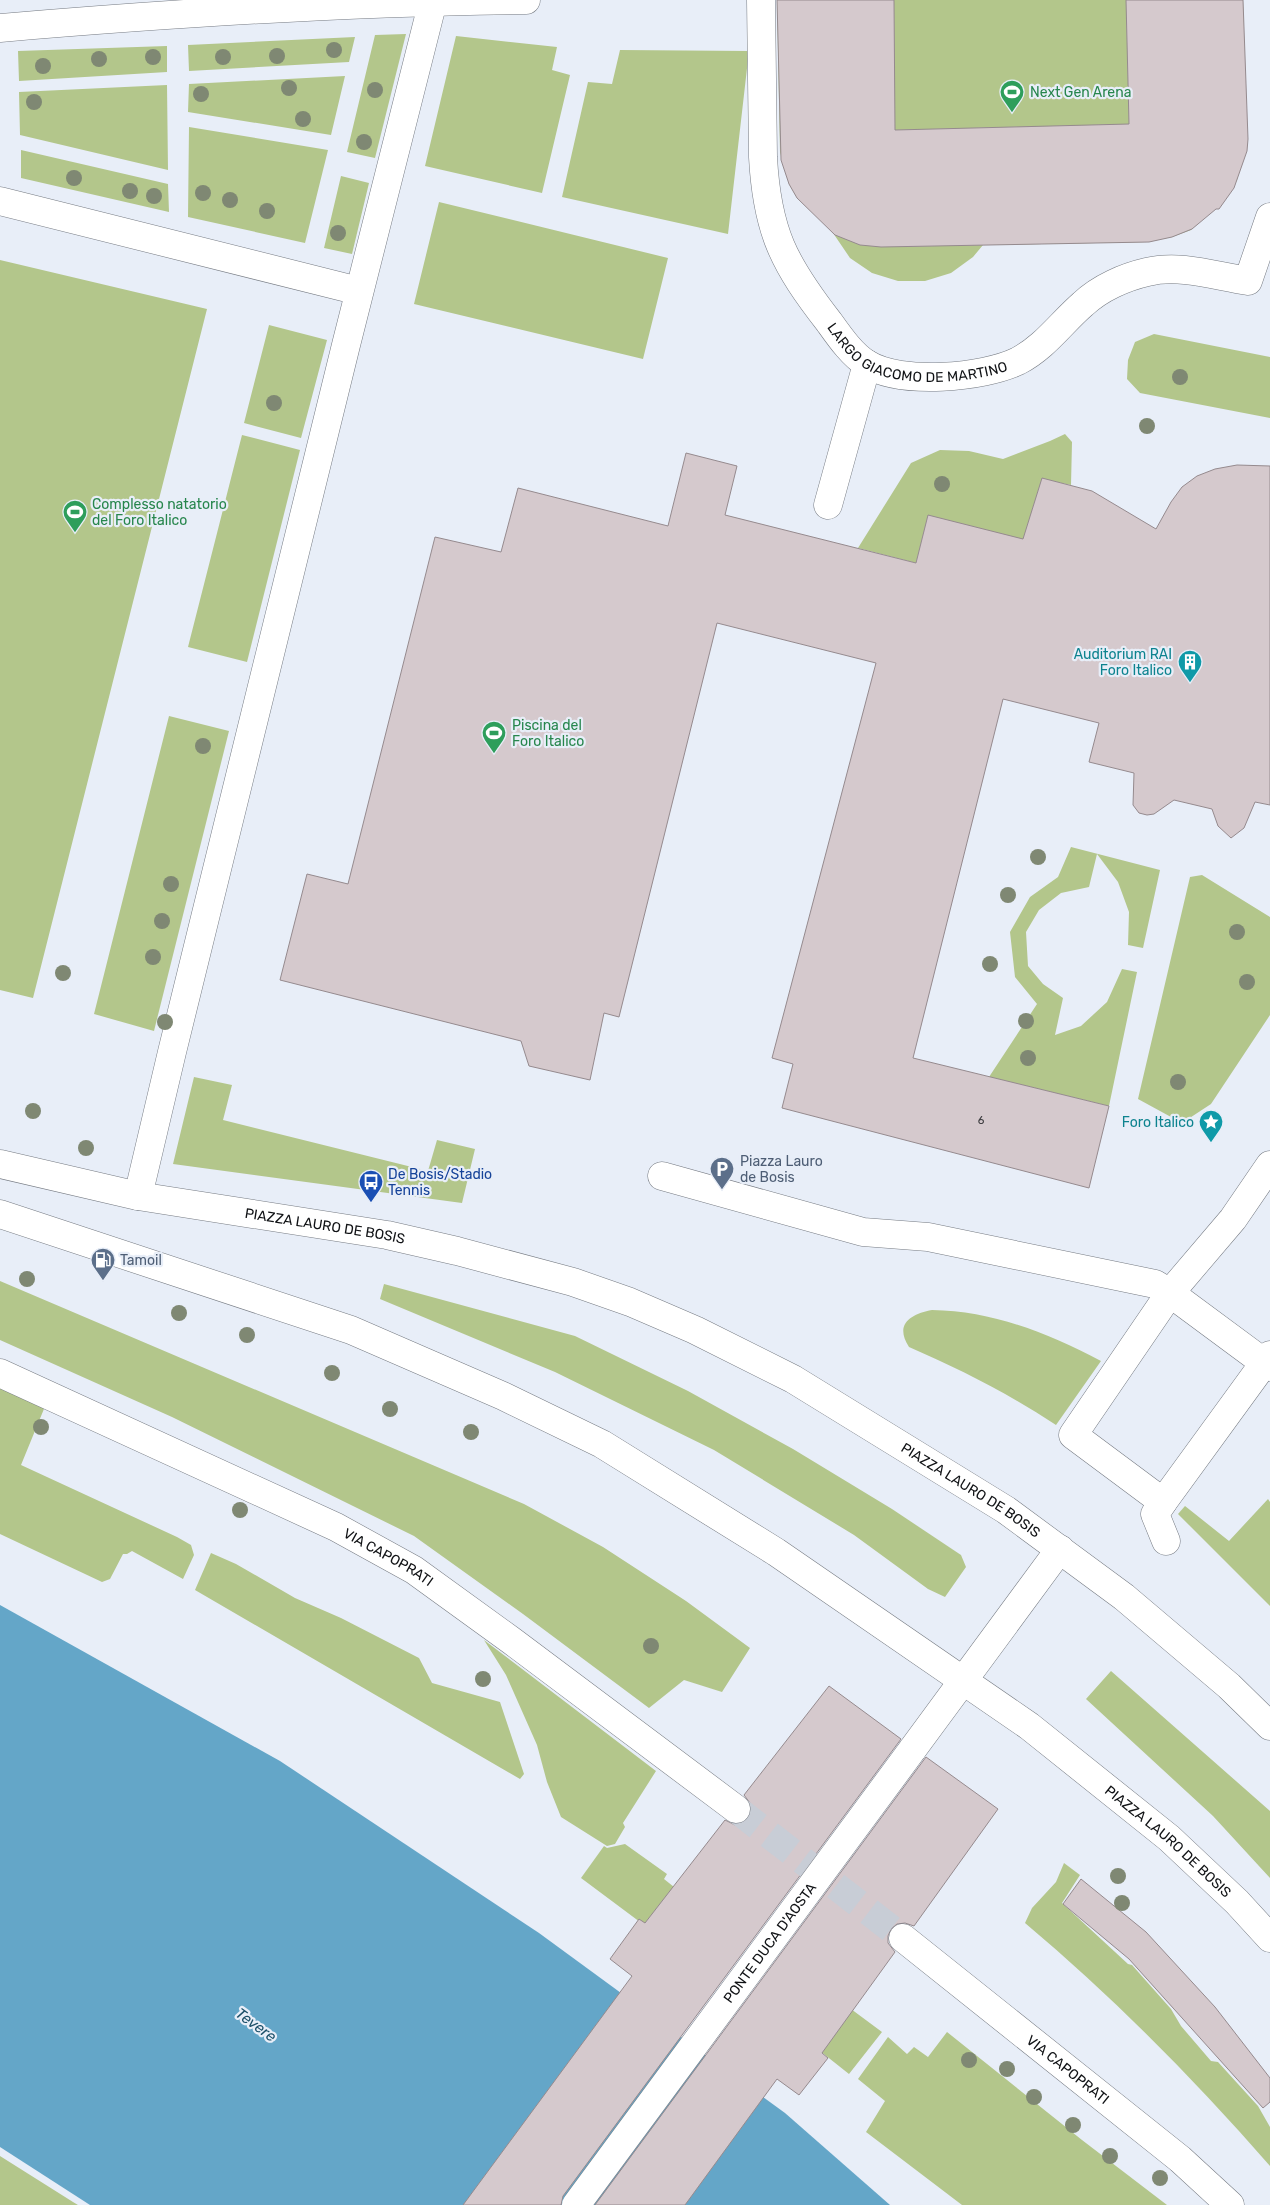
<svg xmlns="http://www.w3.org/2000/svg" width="1270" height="2205" viewBox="0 0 1270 2205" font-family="Rubik,sans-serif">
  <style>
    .green { fill: #b3c68b }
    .water { fill: #64a6c8 }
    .building { fill: #d5c9cd; stroke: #958a8e }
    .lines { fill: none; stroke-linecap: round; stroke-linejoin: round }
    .minor-tunnel { stroke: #c8cdd6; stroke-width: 28; stroke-dasharray: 28 14; stroke-linecap: butt }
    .minor-casing { stroke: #767b83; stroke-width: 29 }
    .major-casing { stroke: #767b83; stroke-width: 29 }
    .minor { stroke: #fff; stroke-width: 28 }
    .major { stroke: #fff; stroke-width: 28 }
    .minor-bridge-casing { stroke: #767b83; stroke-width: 29; stroke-linecap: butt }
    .minor-bridge { stroke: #fff; stroke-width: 28 }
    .tree { fill: #7f8873 }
    .labels { text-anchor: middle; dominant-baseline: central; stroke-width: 4.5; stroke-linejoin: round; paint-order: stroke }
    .number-label { font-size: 11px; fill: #414043 }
    .leisure-label { font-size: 14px; fill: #27864d; stroke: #e8eef8; text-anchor: start }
    .street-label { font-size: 14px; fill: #101215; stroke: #e8eef8 }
    .culture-label { font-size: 14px; fill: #0d838f; stroke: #e8eef8; text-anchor: end }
    .service-label { font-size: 14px; fill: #4e5e75; stroke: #e8eef8; text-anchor: start }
    .transit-label { font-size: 14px; fill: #164399; stroke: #e8eef8; text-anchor: start }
    .water-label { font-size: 15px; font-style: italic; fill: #1c5069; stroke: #e8eef8 }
  </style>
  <rect width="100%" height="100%" fill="#e8eef8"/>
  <!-- green -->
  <path class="green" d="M 777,0 L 1243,0 L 1247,143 L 1237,180 L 1227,196 L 1191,230 L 1172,237 L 1147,242 L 983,245 L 973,257 L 951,273 L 925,281 L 898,281 L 872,273 L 850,258 L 831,230 L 796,196 L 789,184 L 780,152 Z
    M 406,34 L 375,158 L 347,152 L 375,35 Z
    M 456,36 L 557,47 L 552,70 L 570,75 L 542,193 L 425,166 Z
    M 355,37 L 349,62 L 189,71 L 188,45 Z
    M 167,46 L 167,72 L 19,81 L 18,51 Z
    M 620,50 L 749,51 L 728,234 L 562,197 L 588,82 L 612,84 Z
    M 345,76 L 331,135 L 188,112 L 189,84 Z
    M 167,85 L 168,170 L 20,135 L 19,92 Z
    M 189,127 L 328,150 L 305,243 L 188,217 Z
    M 21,150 L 168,184 L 169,212 L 21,178 Z
    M 341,176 L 369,183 L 352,254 L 324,248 Z
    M 439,202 L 668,258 L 643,359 L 414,304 Z
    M 0,260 L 207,309 L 33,998 L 0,990 Z
    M 269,325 L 327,340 L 301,438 L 244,423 Z
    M 1154,334 L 1270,357 L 1270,418 L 1140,393 L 1127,379 L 1128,360 L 1135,342 Z
    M 1065,434 L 1072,442 L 1071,485 L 1042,479 L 1022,544 L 928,516 L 916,563 L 858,548 L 911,463 L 940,450 L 969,451 L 1003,459 L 1050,441 Z
    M 242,435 L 300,450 L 247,662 L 188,647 Z
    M 169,716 L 229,731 L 154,1031 L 94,1014 Z
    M 1071,847 L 1160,870 L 1143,948 L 1128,945 L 1129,912 L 1118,882 L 1097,854 L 1089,887 L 1061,893 L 1039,910 L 1026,932 L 1028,966 L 1043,984 L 1063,998 L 1055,1035 L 1081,1026 L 1107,1002 L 1122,969 L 1137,972 L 1109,1106 L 989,1077 L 1037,1004 L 1015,977 L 1010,932 L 1030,897 L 1058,877 Z
    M 1202,875 L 1270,917 L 1270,1015 L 1211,1104 L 1182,1123 L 1138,1099 L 1190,877 Z
    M 194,1077 L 232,1085 L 223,1120 L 428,1171 L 437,1140 L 475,1149 L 462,1203 L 173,1164 Z
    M 0,1281 L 524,1504 L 603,1547 L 686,1601 L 750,1648 L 722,1692 L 684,1680 L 649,1708 L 523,1614 L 414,1536 L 172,1417 L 0,1340 Z
    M 384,1284 L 575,1336 L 688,1391 L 793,1449 L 892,1509 L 961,1555 L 966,1567 L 945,1597 L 928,1589 L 854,1535 L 714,1450 L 555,1372 L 380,1299 Z
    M 932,1310 C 993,1311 1047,1333 1101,1361 L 1056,1425 C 1009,1394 960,1369 909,1347 C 894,1324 911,1314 932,1310 Z
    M 0,1380 L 46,1404 L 21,1465 L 177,1537 L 191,1545 L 194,1555 L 183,1579 L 132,1551 L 127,1554 L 123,1554 L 110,1579 L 102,1582 L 0,1534 Z
    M 1268,1499 L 1270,1502 L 1270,1606 L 1178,1514 L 1185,1506 L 1229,1541 Z
    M 211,1553 L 236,1564 L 295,1598 L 341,1618 L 419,1658 L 432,1683 L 500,1702 L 524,1774 L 520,1779 L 195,1590 Z
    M 484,1640 L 656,1771 L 623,1823 L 625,1827 L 615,1844 L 607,1846 L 561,1817 L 547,1782 L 537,1745 L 506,1675 Z
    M 1111,1671 L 1270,1811 L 1270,1878 L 1213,1816 L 1086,1699 Z
    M 625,1844 L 667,1874 L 664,1879 L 674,1887 L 644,1925 L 581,1878 L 604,1846 L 607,1848 Z
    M 1064,1863 L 1080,1875 L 1062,1903 L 1128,1964 L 1132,1965 L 1171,2009 L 1181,2026 L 1211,2061 L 1218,2062 L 1258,2106 L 1270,2127 L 1270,2166 C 1194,2079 1113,1997 1025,1923 L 1032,1908 L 1056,1882 Z
    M 851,2009 L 882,2032 L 849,2074 L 820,2051 Z
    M 947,2032 L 1082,2140 L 1167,2205 L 962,2205 L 866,2132 L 885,2101 L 858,2079 L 888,2037 L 907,2054 L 914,2047 L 928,2057 Z
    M 0,2156 L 73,2202 L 78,2205 L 0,2205 Z"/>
  <!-- water -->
  <path class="water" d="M 0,1605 L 280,1761 L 539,1933 L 785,2113 L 890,2205 L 90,2205 L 0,2147 Z"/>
  <!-- building -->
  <path class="building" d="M 777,0 L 894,0 L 895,130 L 1129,124 L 1126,0 L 1243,0 L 1248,139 L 1247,151 L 1234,188 L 1219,209 L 1216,209 L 1192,229 L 1172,237 L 1149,242 L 881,247 L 860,245 L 835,235 L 797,198 L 789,184 L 781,160 Z
    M 686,453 L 737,466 L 725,515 L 916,563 L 928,515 L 1023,539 L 1042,478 L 1092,491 L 1156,529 L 1171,502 L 1182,487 L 1197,476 L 1215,469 L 1237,465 L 1270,466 L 1270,805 L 1255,802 L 1244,828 L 1231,838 L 1218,826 L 1212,809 L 1174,800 L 1154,814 L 1147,815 L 1139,813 L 1133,805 L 1134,773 L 1089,762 L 1099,723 L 1003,699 L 913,1058 L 1109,1106 L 1089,1188 L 782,1108 L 793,1064 L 772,1058 L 876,663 L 717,623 L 619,1017 L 604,1013 L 590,1080 L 529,1066 L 521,1041 L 280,980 L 307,874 L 348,884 L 435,537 L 501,552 L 518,488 L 668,526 Z
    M 829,1686 L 901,1739 L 563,2196 L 561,2205 L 463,2205 L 632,1976 L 610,1959 L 639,1919 L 645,1923 L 725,1820 L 735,1825 L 743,1823 L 748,1819 L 751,1811 L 750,1803 L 744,1795 Z
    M 926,1757 L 998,1809 L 914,1926 L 905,1923 L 897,1924 L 891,1929 L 888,1936 L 888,1943 L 895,1952 L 822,2053 L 828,2058 L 799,2095 L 777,2079 L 685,2205 L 595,2205 Z
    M 1081,1879 L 1146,1932 L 1215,2007 L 1270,2078 L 1270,2102 L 1263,2108 L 1129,1959 L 1063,1904 Z"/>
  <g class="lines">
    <!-- minor-tunnel -->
    <path class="minor-tunnel" d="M 736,1809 L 903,1938"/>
    <defs>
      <g id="minor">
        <path id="s1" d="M 761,0 L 763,157 C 767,232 784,264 829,322 C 839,336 852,355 867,364 C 901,385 983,378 1018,361 C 1045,347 1061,323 1083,304 C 1100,288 1125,277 1147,272 C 1181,264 1215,276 1248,281 L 1270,217"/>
        <path d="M 0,28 C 175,13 350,2 526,0"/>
        <path d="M 0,201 L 359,291"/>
        <path d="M 828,505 L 867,364"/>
        <path d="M 1270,1165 L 1233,1219 L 1170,1293 L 1073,1435 L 1163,1502 L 1270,1355"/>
        <path d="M 662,1176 L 863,1232 L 928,1237 L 1155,1284 L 1170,1293 L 1270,1367"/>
        <path d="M 138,1196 L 172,1052 L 346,345 L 433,1"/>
        <path id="s2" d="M 0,1373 L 336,1527 L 414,1570 L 512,1641 L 736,1809"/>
        <path d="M 1163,1502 L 1155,1514 L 1166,1541"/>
        <path d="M 912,1750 L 1060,1549"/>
        <path id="s3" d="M 903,1938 L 1180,2159 L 1230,2205"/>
      </g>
      <g id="major">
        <path id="s4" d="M 0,1164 L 138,1196 L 387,1235 L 457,1251 L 573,1282 L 630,1302 L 695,1330 L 793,1379 L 1006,1510 L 1124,1597 L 1229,1686 L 1270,1726"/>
        <path id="s5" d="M 0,1214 L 351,1330 L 503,1396 L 602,1444 L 776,1552 L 1029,1726 L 1169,1838 L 1237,1902 L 1270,1938"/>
      </g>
    </defs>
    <!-- minor casing -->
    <use href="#minor" class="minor-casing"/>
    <!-- major casing -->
    <use href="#major" class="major-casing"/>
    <!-- minor -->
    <use href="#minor" class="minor"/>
    <!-- major -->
    <use href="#major" class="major"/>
    <defs>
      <g id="minor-bridge">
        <path id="s6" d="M 576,2205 L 912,1750"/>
      </g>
    </defs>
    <!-- minor-bridge casing -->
    <use href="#minor-bridge" class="minor-bridge-casing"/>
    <!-- minor-bridge -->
    <use href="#minor-bridge" class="minor-bridge"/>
  </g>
  <!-- trees -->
  <g class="tree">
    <circle cx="334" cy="50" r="8"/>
    <circle cx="277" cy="56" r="8"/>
    <circle cx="153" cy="57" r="8"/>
    <circle cx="223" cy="57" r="8"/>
    <circle cx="99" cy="59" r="8"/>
    <circle cx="43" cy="66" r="8"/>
    <circle cx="289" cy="88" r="8"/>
    <circle cx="375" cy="90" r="8"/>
    <circle cx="201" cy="94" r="8"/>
    <circle cx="34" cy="102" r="8"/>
    <circle cx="303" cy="119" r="8"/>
    <circle cx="364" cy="142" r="8"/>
    <circle cx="74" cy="178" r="8"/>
    <circle cx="130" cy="191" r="8"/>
    <circle cx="203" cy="193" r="8"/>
    <circle cx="154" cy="196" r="8"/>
    <circle cx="230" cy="200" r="8"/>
    <circle cx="267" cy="211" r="8"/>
    <circle cx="338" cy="233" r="8"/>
    <circle cx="1180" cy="377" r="8"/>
    <circle cx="274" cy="403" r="8"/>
    <circle cx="1147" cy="426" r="8"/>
    <circle cx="942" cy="484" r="8"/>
    <circle cx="203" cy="746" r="8"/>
    <circle cx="1038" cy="857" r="8"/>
    <circle cx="171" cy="884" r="8"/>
    <circle cx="1008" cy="895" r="8"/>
    <circle cx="162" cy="921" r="8"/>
    <circle cx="1237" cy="932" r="8"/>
    <circle cx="153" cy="957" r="8"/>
    <circle cx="990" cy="964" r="8"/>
    <circle cx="63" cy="973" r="8"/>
    <circle cx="1247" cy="982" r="8"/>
    <circle cx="1026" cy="1021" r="8"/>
    <circle cx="165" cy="1022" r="8"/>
    <circle cx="1028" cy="1058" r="8"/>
    <circle cx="1178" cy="1082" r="8"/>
    <circle cx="33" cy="1111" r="8"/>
    <circle cx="86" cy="1148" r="8"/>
    <circle cx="27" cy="1279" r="8"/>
    <circle cx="179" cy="1313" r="8"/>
    <circle cx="247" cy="1335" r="8"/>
    <circle cx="332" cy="1373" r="8"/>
    <circle cx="390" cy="1409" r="8"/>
    <circle cx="41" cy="1427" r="8"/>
    <circle cx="471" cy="1432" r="8"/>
    <circle cx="240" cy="1510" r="8"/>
    <circle cx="651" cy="1646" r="8"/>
    <circle cx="483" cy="1679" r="8"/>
    <circle cx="1118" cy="1876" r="8"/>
    <circle cx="1122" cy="1903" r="8"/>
    <circle cx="969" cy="2060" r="8"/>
    <circle cx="1007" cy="2069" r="8"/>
    <circle cx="1034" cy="2097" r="8"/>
    <circle cx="1073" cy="2125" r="8"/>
    <circle cx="1110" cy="2156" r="8"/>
    <circle cx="1160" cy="2178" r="8"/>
  </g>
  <!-- icons -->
  <defs>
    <symbol id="stadium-pin" viewBox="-11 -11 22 30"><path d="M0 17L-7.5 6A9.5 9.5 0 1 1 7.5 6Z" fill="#2e9e5b" stroke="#e8eef8"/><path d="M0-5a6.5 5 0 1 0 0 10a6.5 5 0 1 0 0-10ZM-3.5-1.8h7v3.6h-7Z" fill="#fff"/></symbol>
    <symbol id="building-pin" viewBox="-11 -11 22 30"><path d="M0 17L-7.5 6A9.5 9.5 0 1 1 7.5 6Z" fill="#0f9aa8" stroke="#e8eef8"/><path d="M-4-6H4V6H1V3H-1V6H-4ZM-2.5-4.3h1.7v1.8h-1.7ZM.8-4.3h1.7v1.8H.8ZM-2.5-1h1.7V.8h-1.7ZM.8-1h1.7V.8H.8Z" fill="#fff"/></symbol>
    <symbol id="sight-pin" viewBox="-11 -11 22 30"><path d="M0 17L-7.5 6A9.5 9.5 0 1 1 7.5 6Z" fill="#0f9aa8" stroke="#e8eef8"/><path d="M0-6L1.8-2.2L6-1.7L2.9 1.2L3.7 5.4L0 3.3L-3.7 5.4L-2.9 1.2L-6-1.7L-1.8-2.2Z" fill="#fff"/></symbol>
    <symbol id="parking-pin" viewBox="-11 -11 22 30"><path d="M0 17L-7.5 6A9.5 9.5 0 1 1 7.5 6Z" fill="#5c6f8a" stroke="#e8eef8"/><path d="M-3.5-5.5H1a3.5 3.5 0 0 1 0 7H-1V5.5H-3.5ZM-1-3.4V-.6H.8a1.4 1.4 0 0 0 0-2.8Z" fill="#fff"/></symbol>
    <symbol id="bus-pin" viewBox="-11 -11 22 30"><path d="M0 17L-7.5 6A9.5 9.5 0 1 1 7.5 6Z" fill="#1a4fb4" stroke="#e8eef8"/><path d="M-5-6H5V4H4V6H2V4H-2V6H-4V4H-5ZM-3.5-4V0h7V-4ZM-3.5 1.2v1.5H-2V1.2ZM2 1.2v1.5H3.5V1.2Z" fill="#fff"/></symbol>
    <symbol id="fuel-pin" viewBox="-11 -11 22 30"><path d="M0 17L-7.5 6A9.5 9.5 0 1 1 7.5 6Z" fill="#5c6f8a" stroke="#e8eef8"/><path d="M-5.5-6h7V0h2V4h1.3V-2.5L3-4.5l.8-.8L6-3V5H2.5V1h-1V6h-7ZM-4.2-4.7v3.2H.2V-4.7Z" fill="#fff"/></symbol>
  </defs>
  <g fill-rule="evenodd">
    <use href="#stadium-pin" x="998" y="78" width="28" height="38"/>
    <use href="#stadium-pin" x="61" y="498" width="28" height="38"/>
    <use href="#building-pin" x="1176" y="648" width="28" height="38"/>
    <use href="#stadium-pin" x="480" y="719" width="28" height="38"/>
    <use href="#sight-pin" x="1197" y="1108" width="28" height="38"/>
    <use href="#parking-pin" x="708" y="1155" width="28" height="38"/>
    <use href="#bus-pin" x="357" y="1168" width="28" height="38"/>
    <use href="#fuel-pin" x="89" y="1246" width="28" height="38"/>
  </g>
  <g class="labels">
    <!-- number labels -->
    <g class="number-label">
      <text x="981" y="1120">6</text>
    </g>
    <!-- leisure labels -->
    <g class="leisure-label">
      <text x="1030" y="92">Next Gen Arena</text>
      <text x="92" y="504">Complesso natatorio<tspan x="92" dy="16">del Foro Italico</tspan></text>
      <text x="512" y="725">Piscina del<tspan x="512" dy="16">Foro Italico</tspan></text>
    </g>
    <!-- street labels -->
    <g class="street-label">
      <text stroke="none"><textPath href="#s1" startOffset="440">LARGO GIACOMO DE MARTINO</textPath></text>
      <text stroke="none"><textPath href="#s4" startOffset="331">PIAZZA LAURO DE BOSIS</textPath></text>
      <text stroke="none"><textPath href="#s4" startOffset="1036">PIAZZA LAURO DE BOSIS</textPath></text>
      <text stroke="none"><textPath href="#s2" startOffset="430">VIA CAPOPRATI</textPath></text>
      <text stroke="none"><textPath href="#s5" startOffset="1338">PIAZZA LAURO DE BOSIS</textPath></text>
      <text stroke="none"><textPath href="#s6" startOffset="326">PONTE DUCA D'AOSTA</textPath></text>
      <text stroke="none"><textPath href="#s3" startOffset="211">VIA CAPOPRATI</textPath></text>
    </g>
    <!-- culture labels -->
    <g class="culture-label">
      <text x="1172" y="654">Auditorium RAI<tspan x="1172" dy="16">Foro Italico</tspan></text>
      <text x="1194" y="1122">Foro Italico</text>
    </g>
    <!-- service labels -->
    <g class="service-label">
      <text x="740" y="1161">Piazza Lauro<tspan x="740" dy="16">de Bosis</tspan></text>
      <text x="120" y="1260">Tamoil</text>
    </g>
    <!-- transit labels -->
    <g class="transit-label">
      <text x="388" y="1174">De Bosis/Stadio<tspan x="388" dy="16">Tennis</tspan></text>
    </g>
    <!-- water labels -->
    <g class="water-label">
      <text transform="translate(256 2025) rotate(36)">Tevere</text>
    </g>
  </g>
</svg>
